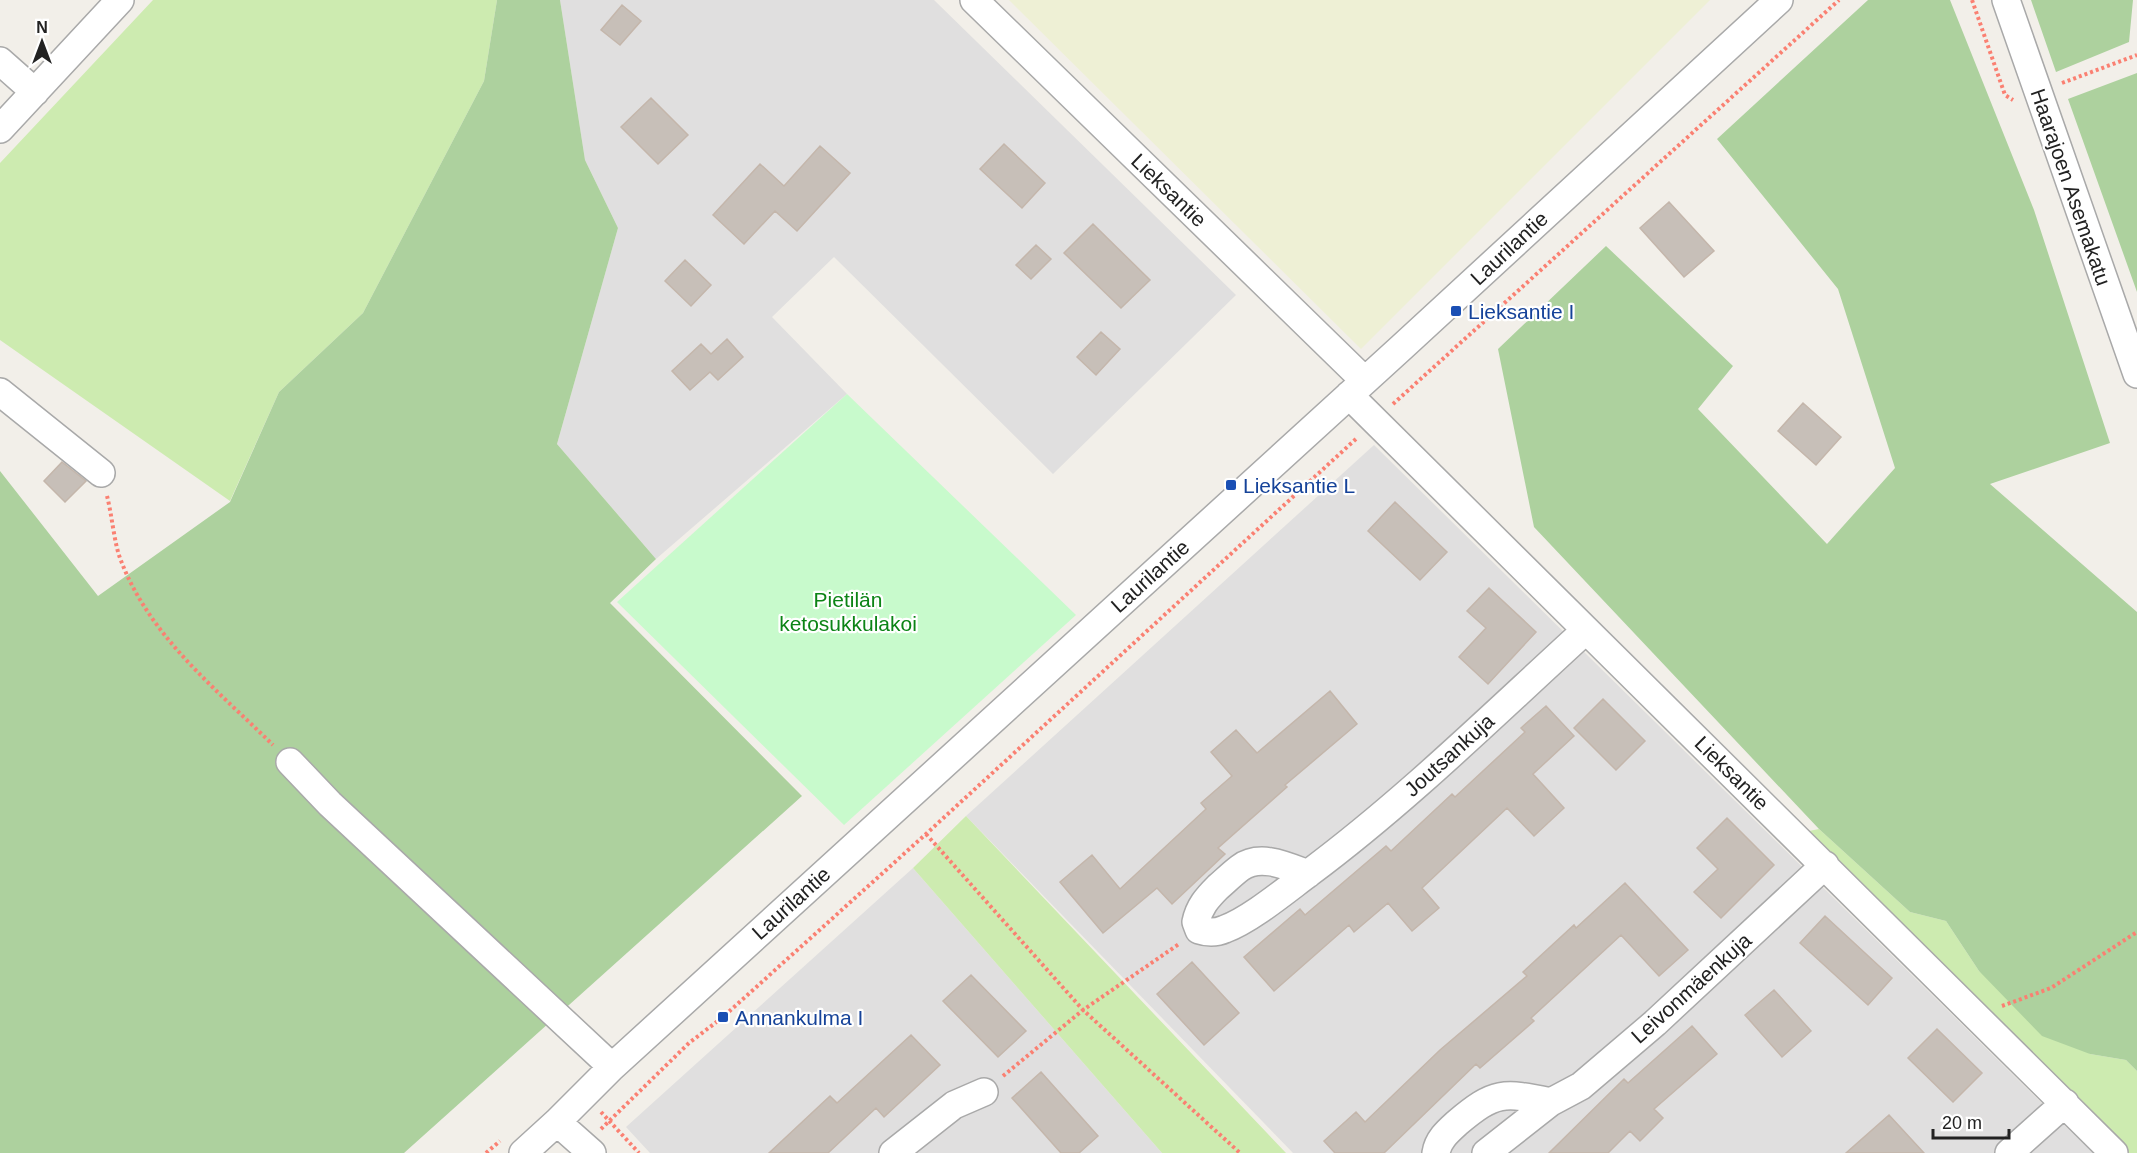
<svg xmlns="http://www.w3.org/2000/svg" width="2137" height="1153" viewBox="0 0 2137 1153" font-family="Helvetica,sans-serif">
  <style>
    .residential { fill: #e0dfdf }
    .farmland { fill: #eef0d5 }
    .grass { fill: #cdebb0 }
    .forest { fill: #add19e }
    .park { fill: #c8facc }
    .building { fill: #c7bfb8; stroke: #c4b6ab; stroke-width: 1.5 }
    .lines { fill: none; stroke-linecap: round; stroke-linejoin: round }
    .minor-casing { stroke: #a9a9a9; stroke-width: 30 }
    .path { stroke: #fa8072; stroke-width: 4; stroke-dasharray: 3 3; stroke-linecap: butt }
    .minor { stroke: #fff; stroke-width: 27 }
    .transit-dot { fill: #1a4fb4; stroke: #fff; stroke-width: 2 }
    .labels { text-anchor: middle; dominant-baseline: central; stroke-width: 4.5; stroke-linejoin: round; paint-order: stroke }
    .street-label { font-size: 21px; fill: #222; stroke: #fff }
    .transit-label { font-size: 21px; fill: #164399; stroke: #fff; text-anchor: start }
    .park-label { font-size: 21px; fill: #0c8416; stroke: #fff }
  </style>
  <rect width="100%" height="100%" fill="#f2efe9"/>
  <!-- residential -->
  <path class="residential" d="M 560,0 L 934,0 L 1236,295 L 1053,474 L 834,257 L 772,317 L 847,394 L 656,559 L 557,444 L 618,228 L 585,160 Z
    M 1374,445 L 2061,1122 L 2093,1153 L 1293,1153 L 966,816 Z
    M 913,868 L 1162,1153 L 650,1153 L 626,1127 Z"/>
  <!-- farmland -->
  <path class="farmland" d="M 1009,0 L 1710,0 L 1361,349 Z"/>
  <!-- grass -->
  <path class="grass" d="M 153,0 L 497,0 L 484,81 L 363,313 L 279,392 L 230,501 L 0,340 L 0,163 Z
    M 966,816 L 1286,1153 L 1162,1153 L 913,868 Z
    M 1819,829 L 1910,912 L 1946,921 L 1979,971 L 2090,1054 L 2126,1060 L 2137,1071 L 2137,1153 L 2129,1153 L 1809,831 Z"/>
  <!-- forest -->
  <path class="forest" d="M 497,0 L 560,0 L 585,160 L 618,228 L 557,444 L 656,559 L 610,603 L 802,796 L 404,1153 L 0,1153 L 0,471 L 98,596 L 230,502 L 279,392 L 363,313 L 484,81 Z
    M 1868,0 L 1950,0 L 2034,210 L 2110,443 L 1990,484 L 2137,612 L 2137,1071 L 2126,1060 L 2090,1054 L 2042,1036 L 1979,971 L 1946,921 L 1910,912 L 1819,829 L 1534,527 L 1498,349 L 1606,246 L 1733,366 L 1698,409 L 1827,544 L 1895,468 L 1838,289 L 1717,139 Z
    M 2031,0 L 2133,0 L 2129,42 L 2056,72 Z
    M 2137,73 L 2137,292 L 2068,99 Z"/>
  <!-- park -->
  <path class="park" d="M 847,394 L 1076,615 L 844,825 L 617,602 Z"/>
  <!-- building -->
  <path class="building" d="M 622,5 L 641,21 L 620,45 L 601,30 Z
    M 651,98 L 688,135 L 658,164 L 621,127 Z
    M 1004,144 L 1045,183 L 1022,208 L 980,169 Z
    M 820,146 L 850,173 L 797,231 L 775,211 L 744,244 L 713,215 L 760,164 L 784,186 Z
    M 1669,202 L 1714,251 L 1684,277 L 1640,228 Z
    M 1093,224 L 1150,280 L 1121,308 L 1064,253 Z
    M 1036,245 L 1051,259 L 1031,279 L 1016,265 Z
    M 685,260 L 711,285 L 691,306 L 665,281 Z
    M 1101,332 L 1120,349 L 1096,375 L 1077,357 Z
    M 727,339 L 743,357 L 718,380 L 710,372 L 690,390 L 672,371 L 701,344 L 711,354 Z
    M 1803,403 L 1841,437 L 1816,465 L 1778,431 Z
    M 62,462 L 86,481 L 65,502 L 44,481 Z
    M 1395,502 L 1447,552 L 1420,580 L 1368,531 Z
    M 1489,588 L 1536,632 L 1488,684 L 1459,657 L 1486,628 L 1467,611 Z
    M 1330,691 L 1357,724 L 1285,785 L 1287,787 L 1218,848 L 1225,854 L 1172,904 L 1157,888 L 1103,933 L 1060,882 L 1092,855 L 1120,889 L 1206,809 L 1201,803 L 1232,776 L 1211,752 L 1236,730 L 1257,753 Z
    M 1603,699 L 1645,741 L 1616,770 L 1574,728 Z
    M 1546,706 L 1574,736 L 1533,774 L 1564,808 L 1534,836 L 1507,808 L 1422,888 L 1439,908 L 1412,931 L 1388,903 L 1354,932 L 1349,925 L 1274,991 L 1244,957 L 1300,909 L 1305,915 L 1386,846 L 1391,851 L 1452,794 L 1455,797 L 1525,732 L 1521,728 Z
    M 1727,818 L 1774,865 L 1721,918 L 1694,892 L 1718,869 L 1697,848 Z
    M 1625,883 L 1688,950 L 1659,976 L 1621,935 L 1531,1018 L 1534,1021 L 1480,1068 L 1476,1064 L 1384,1153 L 1335,1153 L 1324,1141 L 1356,1112 L 1365,1122 L 1440,1050 L 1527,976 L 1523,972 L 1574,925 L 1576,928 Z
    M 1825,916 L 1892,978 L 1868,1005 L 1800,943 Z
    M 1192,962 L 1239,1013 L 1204,1045 L 1157,994 Z
    M 971,975 L 1026,1031 L 998,1057 L 943,1001 Z
    M 1774,990 L 1811,1031 L 1782,1057 L 1745,1015 Z
    M 1692,1026 L 1717,1054 L 1654,1109 L 1663,1118 L 1640,1141 L 1630,1131 L 1608,1153 L 1549,1153 L 1624,1079 L 1628,1083 Z
    M 1937,1029 L 1982,1073 L 1953,1102 L 1908,1058 Z
    M 911,1035 L 940,1065 L 884,1117 L 876,1108 L 828,1153 L 769,1153 L 830,1096 L 837,1103 Z
    M 1041,1072 L 1098,1136 L 1079,1153 L 1061,1153 L 1012,1098 Z
    M 1889,1115 L 1924,1153 L 1846,1153 Z"/>
  <g class="lines">
    <defs>
      <path id="minor" d="M 974,0 L 1364,380
        M 2006,0 L 2137,374
        M 0,61 L 35,92
        M 0,129 L 120,0
        M 0,392 L 101,473
        M 1349,395 L 2114,1153
        M 290,762 L 330,804 L 612,1067
        M 1308,874 C 1287,866 1260,853 1240,868 C 1232,874 1225,881 1218,887 C 1207,898 1199,907 1196,922 L 1199,930 C 1208,933 1216,933 1225,929 C 1250,920 1286,890 1309,873 C 1407,800 1495,713 1586,630
        M 557,1122 L 592,1153
        M 523,1153 L 557,1122 L 612,1067 L 1402,347 L 1779,0
        M 893,1153 L 954,1105 L 984,1092
        M 1436,1153 C 1438,1140 1447,1132 1457,1123 C 1495,1091 1503,1092 1551,1102
        M 1486,1153 L 1551,1102 L 1581,1086 L 1655,1023 L 1825,865
        M 2009,1153 L 2065,1103"/>
    </defs>
    <!-- minor casing -->
    <use href="#minor" class="minor-casing"/>
    <!-- path -->
    <path class="path" d="M 1972,0 L 2005,95 L 2013,100
      M 2062,83 L 2137,55
      M 1393,404 L 1839,0
      M 107,496 C 112,515 114,542 120,558 C 148,635 216,689 273,745
      M 926,834 L 1083,1010 L 1240,1153
      M 2002,1006 L 2051,988 L 2137,932
      M 1003,1076 L 1083,1010 L 1179,944
      M 601,1112 L 639,1153
      M 601,1129 L 689,1043 L 723,1017 L 926,834 L 1357,438
      M 486,1153 L 500,1141"/>
    <!-- minor -->
    <use href="#minor" class="minor"/>
  </g>
  <!-- markers -->
  <g class="transit-dot">
    <rect x="1450" y="305" width="12" height="12" rx="3"/>
    <rect x="1225" y="479" width="12" height="12" rx="3"/>
    <rect x="717" y="1011" width="12" height="12" rx="3"/>
  </g>
  <g class="labels">
    <!-- street labels -->
    <g class="street-label">
      <text transform="translate(2071 187) rotate(71)">Haarajoen Asemakatu</text>
      <text transform="translate(1169 190) rotate(44)">Lieksantie</text>
      <text transform="translate(1509 248) rotate(-43)">Laurilantie</text>
      <text transform="translate(1150 576) rotate(-42)">Laurilantie</text>
      <text transform="translate(1449 755) rotate(-42)">Joutsankuja</text>
      <text transform="translate(1732 773) rotate(45)">Lieksantie</text>
      <text transform="translate(791 903) rotate(-42)">Laurilantie</text>
      <text transform="translate(1691 988) rotate(-42)">Leivonmäenkuja</text>
    </g>
    <!-- transit labels -->
    <g class="transit-label">
      <text x="1468" y="311">Lieksantie I</text>
      <text x="1243" y="485">Lieksantie L</text>
      <text x="735" y="1017">Annankulma I</text>
    </g>
    <!-- park labels -->
    <g class="park-label">
      <text x="848" y="599">Pietilän<tspan x="848" dy="24">ketosukkulakoi</tspan></text>
    </g>
  </g>
  <!-- north arrow -->
  <g transform="translate(42 42)" stroke="#ffffff" stroke-width="4.5" paint-order="stroke">
  <path d="M0-4.5L10 22L0 15L-10 22Z" fill="#222222"/>
  <text y="-9" font-size="16" font-weight="bold" text-anchor="middle" fill="#222222">N</text>
  </g>
  <!-- scale -->
  <path d="M1933 1129v9h76v-9" fill="none" stroke="#222222" stroke-width="3"/>
  <text x="1942" y="1129" font-size="18" fill="#222222" stroke="#ffffff" stroke-width="4.5" paint-order="stroke">20 m</text>
</svg>
